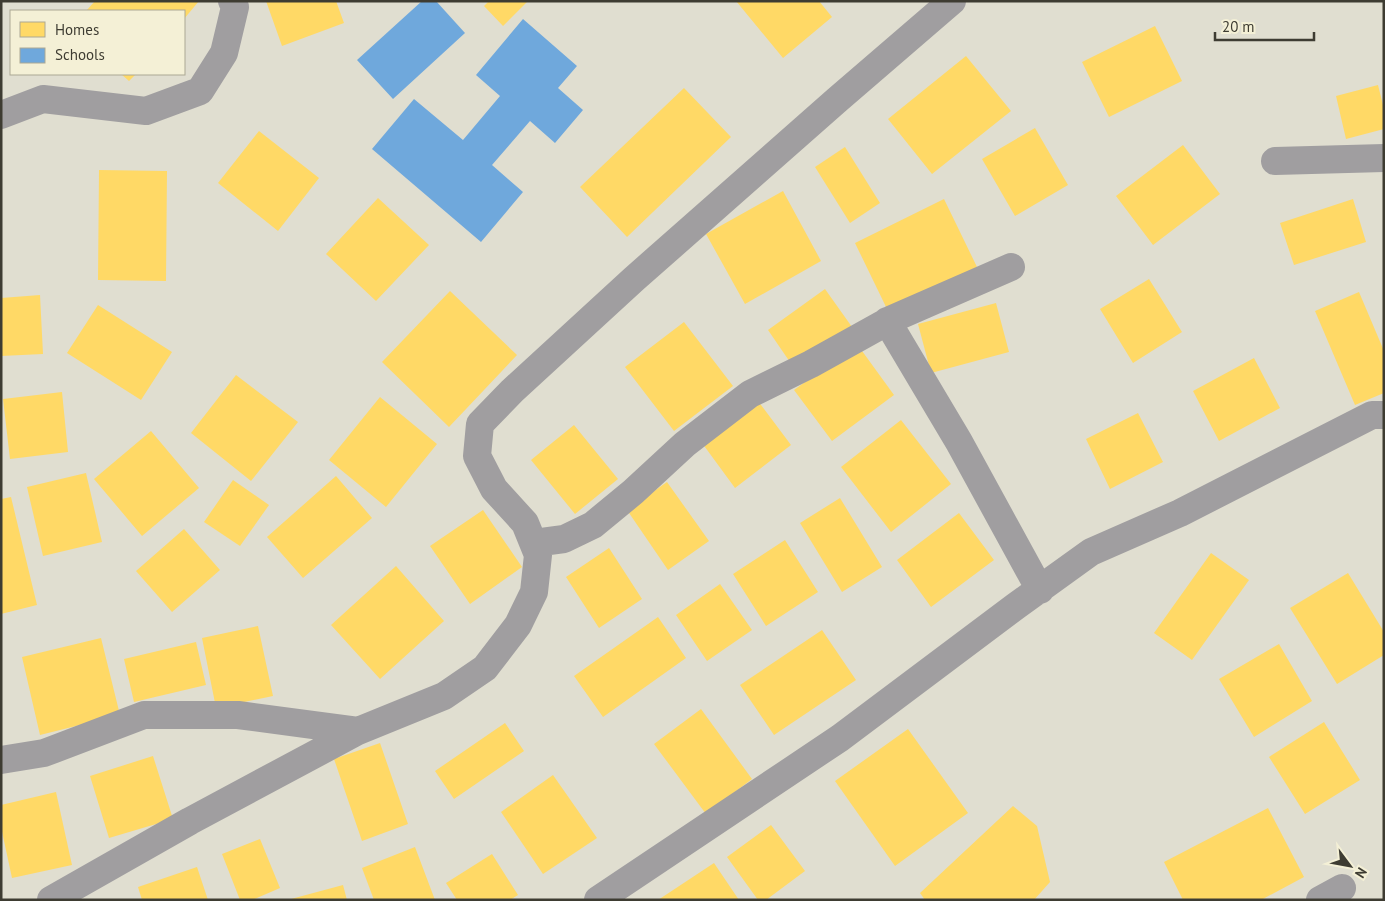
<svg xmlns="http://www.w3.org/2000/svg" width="1385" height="901" viewBox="0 0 1385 901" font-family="'PT Sans',sans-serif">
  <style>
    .homes { fill: #ffd966 }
    .schools { fill: #6fa8dc }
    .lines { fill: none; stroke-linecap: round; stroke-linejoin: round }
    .minor { stroke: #a09ea0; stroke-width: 28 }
  </style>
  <rect width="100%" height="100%" fill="#e0ded0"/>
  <!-- homes -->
  <path class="homes" d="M 95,1 L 199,1 L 184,19 L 184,11 L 86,11 Z
    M 266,1 L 336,1 L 344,23 L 282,46 Z
    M 489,1 L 528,1 L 503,26 L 484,6 Z
    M 736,1 L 819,1 L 832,17 L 783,58 Z
    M 1155,26 L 1182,81 L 1109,117 L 1082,62 Z
    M 966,56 L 1011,111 L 932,174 L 888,119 Z
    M 121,74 L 136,74 L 129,81 Z
    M 1378,85 L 1384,109 L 1384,129 L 1346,139 L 1336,96 Z
    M 684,88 L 731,137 L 627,237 L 580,187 Z
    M 1035,128 L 1068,185 L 1015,216 L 982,159 Z
    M 259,131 L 319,178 L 278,231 L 218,183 Z
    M 1183,145 L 1220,194 L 1153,245 L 1116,196 Z
    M 845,147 L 880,203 L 850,223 L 815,167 Z
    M 99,170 L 167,171 L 166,281 L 98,280 Z
    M 783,191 L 821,261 L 745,304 L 706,234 Z
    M 378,198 L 429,245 L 376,301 L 326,254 Z
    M 944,199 L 977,267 L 888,311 L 855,243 Z
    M 1353,199 L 1366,242 L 1294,265 L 1280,223 Z
    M 1149,279 L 1182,332 L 1133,363 L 1100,309 Z
    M 825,289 L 852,327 L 794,368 L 768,330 Z
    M 450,291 L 517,355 L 449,427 L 382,362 Z
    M 1359,292 L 1384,351 L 1384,393 L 1355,405 L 1315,311 Z
    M 40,295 L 43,354 L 1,356 L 1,298 Z
    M 996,303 L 1009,352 L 931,373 L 918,324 Z
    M 98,305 L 172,352 L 141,400 L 67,353 Z
    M 684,322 L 733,386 L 674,431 L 625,367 Z
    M 857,344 L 894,395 L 832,441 L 794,390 Z
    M 1254,358 L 1280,408 L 1219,441 L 1193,391 Z
    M 236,375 L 298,422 L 251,481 L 191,433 Z
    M 62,392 L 68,452 L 10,459 L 3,399 Z
    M 380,397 L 437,444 L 386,507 L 329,460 Z
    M 758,401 L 791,445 L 735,488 L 702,443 Z
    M 1138,413 L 1163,462 L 1110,489 L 1086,439 Z
    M 901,420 L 951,484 L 891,532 L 841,467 Z
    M 574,425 L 618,479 L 575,514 L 531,460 Z
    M 151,431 L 199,488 L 142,536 L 94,479 Z
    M 86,473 L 102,542 L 43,556 L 27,487 Z
    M 336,476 L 372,518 L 303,578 L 267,537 Z
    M 233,480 L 269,505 L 240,546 L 204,522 Z
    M 667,482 L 709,541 L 668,570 L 627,510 Z
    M 11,497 L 37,605 L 1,614 L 1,499 Z
    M 840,498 L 882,567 L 842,592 L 800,523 Z
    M 483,510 L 522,567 L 470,604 L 430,546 Z
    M 959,513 L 994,560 L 931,607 L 897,560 Z
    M 184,529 L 220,570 L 172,612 L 136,571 Z
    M 785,540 L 818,592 L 766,626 L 733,574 Z
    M 609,548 L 642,599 L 599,628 L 566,577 Z
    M 1211,553 L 1249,580 L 1192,660 L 1154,633 Z
    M 396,566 L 444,621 L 380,679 L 331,625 Z
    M 1348,573 L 1384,632 L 1384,655 L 1337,684 L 1290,608 Z
    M 720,584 L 752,630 L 707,661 L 676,615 Z
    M 658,617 L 686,658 L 603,717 L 574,676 Z
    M 258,626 L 273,696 L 216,708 L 202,638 Z
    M 822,630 L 856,680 L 774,735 L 740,685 Z
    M 101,638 L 120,715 L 40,735 L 22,657 Z
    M 196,642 L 206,685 L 134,702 L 124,659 Z
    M 1279,644 L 1312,701 L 1254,737 L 1219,679 Z
    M 701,709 L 752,779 L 706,814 L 654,744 Z
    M 1324,722 L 1360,780 L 1305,814 L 1269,757 Z
    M 505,723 L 524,751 L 454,799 L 435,771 Z
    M 908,729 L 968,813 L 895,866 L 835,781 Z
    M 380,743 L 408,824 L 362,841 L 334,759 Z
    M 153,756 L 173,819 L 109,838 L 90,776 Z
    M 553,775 L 597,838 L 543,874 L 501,812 Z
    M 56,792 L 72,865 L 12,878 L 1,827 L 1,805 Z
    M 1013,806 L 1037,826 L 1050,882 L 1034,900 L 925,900 L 920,893 Z
    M 1268,808 L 1304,877 L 1261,900 L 1183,900 L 1164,862 Z
    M 771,825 L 805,871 L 766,900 L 758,900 L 727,857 Z
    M 260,839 L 280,888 L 252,900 L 240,900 L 222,854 Z
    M 415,847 L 435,900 L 374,900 L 362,868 Z
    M 492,854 L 518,895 L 510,900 L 457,900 L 446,883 Z
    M 714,863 L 739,900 L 658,900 Z
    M 197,867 L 208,900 L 142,900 L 138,887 Z
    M 343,885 L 347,900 L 291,900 L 291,899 Z"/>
  <!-- schools -->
  <path class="schools" d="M 422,1 L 436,1 L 465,33 L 393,99 L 357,60 Z
    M 523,19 L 577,66 L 558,88 L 583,110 L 555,143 L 530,121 L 492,165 L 523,192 L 481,242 L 372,149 L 414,99 L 463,140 L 500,96 L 476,75 Z"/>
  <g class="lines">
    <!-- minor -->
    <path class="minor" d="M 1,115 L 43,99 L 146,111 L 200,91 L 224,53 L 235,7 L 232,1
      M 1275,161 L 1384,158
      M 887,321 L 959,442 L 1040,590
      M 534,543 L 564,539 L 593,525 L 633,492 L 685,444 L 750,394 L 811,364 L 892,319 L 1011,267
      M 1,760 L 44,753 L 144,715 L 238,715 L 358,731
      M 51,900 L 190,821 L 358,731 L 444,696 L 485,668 L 518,625 L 534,592 L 538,555 L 525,523 L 494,489 L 477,456 L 480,424 L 512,391 L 634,279 L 837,100 L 952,1
      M 598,900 L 840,738 L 1016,606 L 1091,552 L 1180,513 L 1372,415 L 1384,415
      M 1320,900 L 1342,888"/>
  </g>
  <!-- border -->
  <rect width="1385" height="901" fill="none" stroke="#3e3c32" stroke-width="5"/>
  <!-- legend -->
  <rect x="10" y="10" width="175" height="65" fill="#f4f0d6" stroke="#aba894"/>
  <rect x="20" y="22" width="25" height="15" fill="#ffd966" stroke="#aba894"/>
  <text x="55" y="35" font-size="15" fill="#3e3c32">Homes</text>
  <rect x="20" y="48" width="25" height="15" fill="#6fa8dc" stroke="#aba894"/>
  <text x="55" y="60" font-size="15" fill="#3e3c32">Schools</text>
  <!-- north arrow -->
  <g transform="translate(1350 866) rotate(122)" stroke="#f4f0d6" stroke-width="4" paint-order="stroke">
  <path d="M0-4L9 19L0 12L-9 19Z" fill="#3e3c32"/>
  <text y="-8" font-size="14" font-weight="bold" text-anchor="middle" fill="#3e3c32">N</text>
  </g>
  <!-- scale -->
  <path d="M1215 32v8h99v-8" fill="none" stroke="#3e3c32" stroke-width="2.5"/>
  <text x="1222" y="32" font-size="15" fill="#3e3c32" stroke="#f4f0d6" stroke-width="4" paint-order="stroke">20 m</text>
</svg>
